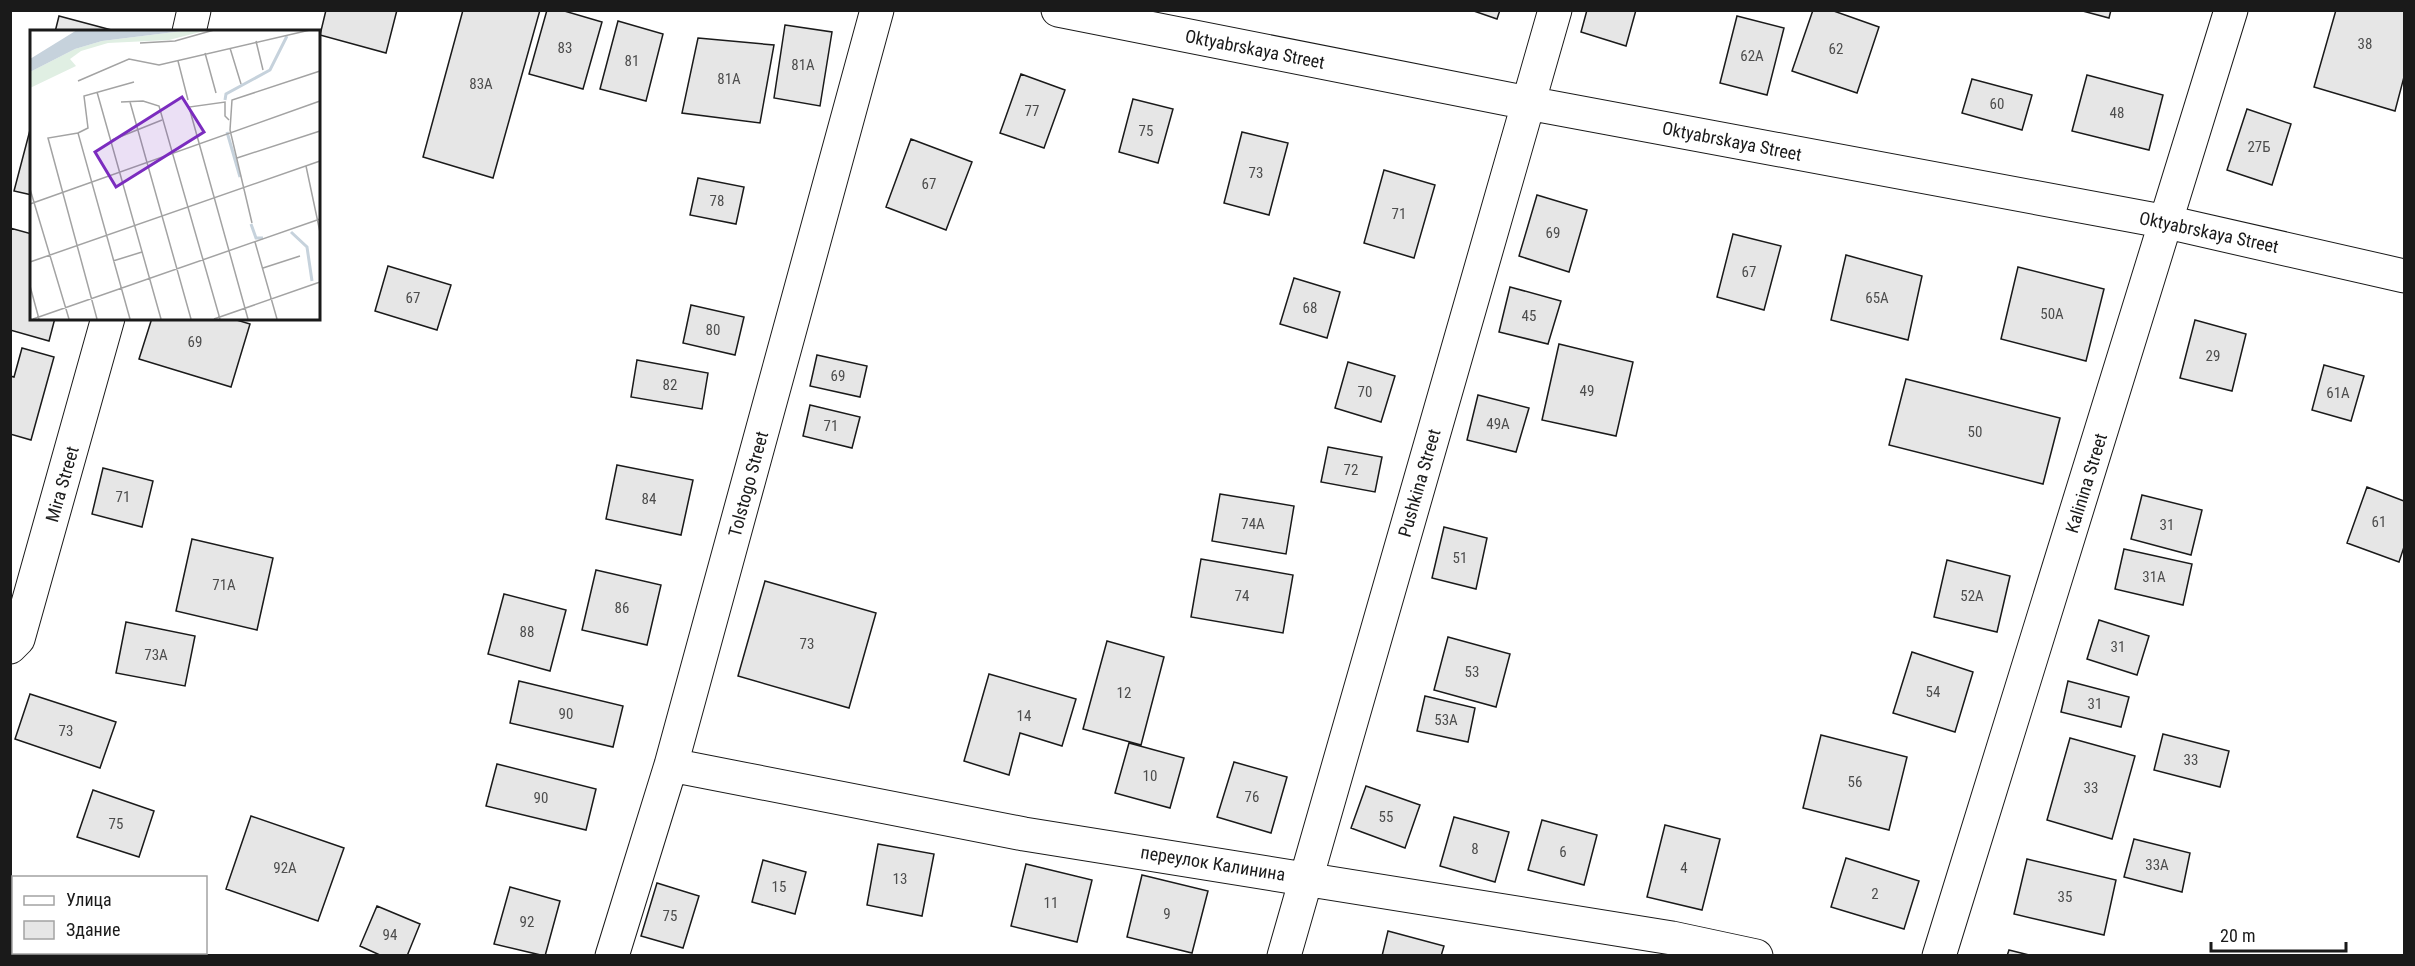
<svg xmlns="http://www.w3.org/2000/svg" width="2415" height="966" viewBox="0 0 2415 966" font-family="'Roboto Condensed',sans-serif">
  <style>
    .building { fill: #e6e6e6; stroke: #1a1a1a; stroke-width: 1.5 }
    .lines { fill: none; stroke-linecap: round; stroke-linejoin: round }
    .minor-casing { stroke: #1a1a1a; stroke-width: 35 }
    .minor { stroke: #fff; stroke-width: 33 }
    .labels { text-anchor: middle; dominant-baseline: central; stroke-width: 4.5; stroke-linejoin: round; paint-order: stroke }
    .number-label { font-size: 15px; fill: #4d4d4d }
    .street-label { font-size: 18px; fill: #1a1a1a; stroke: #fff }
    .inset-river { fill: none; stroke: #c6d2dc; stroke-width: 3 }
    .inset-road { fill: none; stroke: #a3a3a3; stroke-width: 1.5 }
    .view { fill: #7b2cbf; fill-opacity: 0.15; stroke: #7b2cbf; stroke-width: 3 }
    .inset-edge { fill: none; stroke: #1a1a1a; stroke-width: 3 }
  </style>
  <rect width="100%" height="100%" fill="#fff"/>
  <!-- building -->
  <path class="building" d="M 326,10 L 397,10 L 386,53 L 320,35 Z
    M 463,10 L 540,10 L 493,178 L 423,157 Z
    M 547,10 L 561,10 L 602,22 L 583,89 L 529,74 Z
    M 1471,10 L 1500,10 L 1497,19 Z
    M 1587,10 L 1636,10 L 1626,46 L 1581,32 Z
    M 1813,10 L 1831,10 L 1879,27 L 1857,93 L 1792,71 Z
    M 2079,10 L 2111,10 L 2109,18 Z
    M 2336,10 L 2404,10 L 2404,77 L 2395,111 L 2314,87 Z
    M 59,16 L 119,32 L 55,32 Z
    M 1737,16 L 1784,28 L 1767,95 L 1720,83 Z
    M 618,21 L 663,34 L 646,101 L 600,89 Z
    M 785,25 L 832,32 L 820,106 L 774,98 Z
    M 698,38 L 774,45 L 760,123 L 682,113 Z
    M 1021,74 L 1065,90 L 1044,148 L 1000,133 Z
    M 2087,75 L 2163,95 L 2149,150 L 2072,131 Z
    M 1972,79 L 2032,95 L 2022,130 L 1962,113 Z
    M 1133,99 L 1173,109 L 1158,163 L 1119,152 Z
    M 2247,109 L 2291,124 L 2272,185 L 2227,170 Z
    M 30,130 L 32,130 L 32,195 L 14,191 Z
    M 1242,132 L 1288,143 L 1269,215 L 1224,203 Z
    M 911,139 L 972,162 L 946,230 L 886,207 Z
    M 1384,170 L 1435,185 L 1414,258 L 1364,243 Z
    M 698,178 L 744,187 L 736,224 L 690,215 Z
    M 1537,195 L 1587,210 L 1569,272 L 1519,256 Z
    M 10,228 L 32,234 L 32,318 L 55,318 L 49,341 L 10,330 Z
    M 1733,234 L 1781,246 L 1764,310 L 1717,297 Z
    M 1846,255 L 1922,276 L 1908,340 L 1831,320 Z
    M 388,266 L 451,285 L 437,330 L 375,311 Z
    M 2018,267 L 2104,289 L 2086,361 L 2001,339 Z
    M 1294,278 L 1340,292 L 1327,338 L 1280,324 Z
    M 1510,287 L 1561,301 L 1548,344 L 1499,332 Z
    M 691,305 L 744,317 L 735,355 L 683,343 Z
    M 152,318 L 230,318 L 250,324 L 231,387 L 139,359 Z
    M 2195,320 L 2246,334 L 2232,391 L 2180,378 Z
    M 1559,344 L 1633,362 L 1616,436 L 1542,420 Z
    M 22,348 L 54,357 L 31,440 L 10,434 L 10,376 L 14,377 Z
    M 817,355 L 867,366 L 860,397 L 810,386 Z
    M 637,360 L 708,373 L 702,409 L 631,397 Z
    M 1348,362 L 1395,376 L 1381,422 L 1335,408 Z
    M 2324,365 L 2364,376 L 2351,421 L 2312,410 Z
    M 1906,379 L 2060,418 L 2043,484 L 1889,445 Z
    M 1478,395 L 1529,408 L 1516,452 L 1467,440 Z
    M 810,405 L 860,417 L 852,448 L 803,436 Z
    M 1328,447 L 1382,457 L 1375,492 L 1321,482 Z
    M 617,465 L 693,480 L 681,535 L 606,519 Z
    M 103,468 L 153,481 L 142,527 L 92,514 Z
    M 2367,487 L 2404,501 L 2404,547 L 2399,562 L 2347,543 Z
    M 1220,494 L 1294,506 L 1286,554 L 1212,541 Z
    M 2142,495 L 2202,510 L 2191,555 L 2131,539 Z
    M 1444,527 L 1487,538 L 1476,589 L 1432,578 Z
    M 192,539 L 273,558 L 257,630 L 176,611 Z
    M 2124,549 L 2192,564 L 2183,605 L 2115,589 Z
    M 1201,559 L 1293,575 L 1283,633 L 1191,617 Z
    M 1947,560 L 2010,576 L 1997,632 L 1934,617 Z
    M 596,570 L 661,585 L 647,645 L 582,630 Z
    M 765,581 L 876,613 L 849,708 L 738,676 Z
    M 504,594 L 566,610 L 550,671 L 488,654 Z
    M 2099,620 L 2149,636 L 2137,675 L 2087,659 Z
    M 126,622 L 195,636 L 185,686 L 116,673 Z
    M 1448,637 L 1510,654 L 1496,707 L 1434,690 Z
    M 1107,641 L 1164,657 L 1141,745 L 1083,729 Z
    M 1912,652 L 1973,672 L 1955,732 L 1893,713 Z
    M 989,674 L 1076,699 L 1062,746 L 1020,733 L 1009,775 L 964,761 Z
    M 519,681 L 623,706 L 613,747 L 510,723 Z
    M 2068,681 L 2129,697 L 2121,727 L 2061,712 Z
    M 30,694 L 116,722 L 100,768 L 15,739 Z
    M 1425,696 L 1475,708 L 1468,742 L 1417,731 Z
    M 2163,734 L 2229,751 L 2220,787 L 2154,770 Z
    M 1821,735 L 1907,757 L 1889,830 L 1803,808 Z
    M 2070,738 L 2135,756 L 2112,839 L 2047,820 Z
    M 1129,743 L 1184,758 L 1170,808 L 1115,793 Z
    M 1234,762 L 1287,777 L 1271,833 L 1217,817 Z
    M 497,764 L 596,789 L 586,830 L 486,806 Z
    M 1366,786 L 1420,805 L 1405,848 L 1351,828 Z
    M 93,790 L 154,811 L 139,857 L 77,837 Z
    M 251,816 L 344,848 L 318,921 L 226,889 Z
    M 1454,817 L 1509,832 L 1495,882 L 1440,866 Z
    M 1542,820 L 1597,835 L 1584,885 L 1528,870 Z
    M 1665,825 L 1720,839 L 1702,910 L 1647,897 Z
    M 2134,839 L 2190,853 L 2182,892 L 2124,877 Z
    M 878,844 L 934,854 L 922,916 L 867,905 Z
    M 1846,858 L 1919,881 L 1904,929 L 1831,907 Z
    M 2027,859 L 2116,880 L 2104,935 L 2014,914 Z
    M 763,860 L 806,872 L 795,914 L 752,902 Z
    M 1026,864 L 1092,880 L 1077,942 L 1011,926 Z
    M 1142,875 L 1208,891 L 1192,953 L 1127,937 Z
    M 657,883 L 699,896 L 683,948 L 641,936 Z
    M 510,887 L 560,901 L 545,956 L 494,944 Z
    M 377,906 L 420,924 L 407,956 L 382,956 L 360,946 Z
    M 1388,931 L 1444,946 L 1441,956 L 1382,956 Z
    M 2009,950 L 2033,956 L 2007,956 Z"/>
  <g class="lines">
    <defs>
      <path id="minor" d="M 1058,10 L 1528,103 L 2167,222 L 2404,276
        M 189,32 L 194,10
        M 10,647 L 18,639 L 108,318
        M 671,765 L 1024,834 L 1672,938 L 1756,956
        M 612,956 L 671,765 L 877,10
        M 1284,956 L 1555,10
        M 1939,956 L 2231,10"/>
    </defs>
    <!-- minor casing -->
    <use href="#minor" class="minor-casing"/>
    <!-- minor -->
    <use href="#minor" class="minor"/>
  </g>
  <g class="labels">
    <!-- number labels -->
    <g class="number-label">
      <text x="2365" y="44">38</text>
      <text x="565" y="48">83</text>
      <text x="1836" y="49">62</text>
      <text x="1752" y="56">62А</text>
      <text x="632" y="61">81</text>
      <text x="803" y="65">81А</text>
      <text x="729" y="79">81А</text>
      <text x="481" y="84">83А</text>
      <text x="1997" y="104">60</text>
      <text x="1032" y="111">77</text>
      <text x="2117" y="113">48</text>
      <text x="1146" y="131">75</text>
      <text x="2259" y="147">27Б</text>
      <text x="1256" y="173">73</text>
      <text x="929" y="184">67</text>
      <text x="717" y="201">78</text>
      <text x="1399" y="214">71</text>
      <text x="1553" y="233">69</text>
      <text x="1749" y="272">67</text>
      <text x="413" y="298">67</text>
      <text x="1877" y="298">65А</text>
      <text x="1310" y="308">68</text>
      <text x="2052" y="314">50А</text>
      <text x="1529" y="316">45</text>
      <text x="713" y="330">80</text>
      <text x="195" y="342">69</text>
      <text x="2213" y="356">29</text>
      <text x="838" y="376">69</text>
      <text x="670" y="385">82</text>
      <text x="1587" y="391">49</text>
      <text x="1365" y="392">70</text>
      <text x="2338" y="393">61А</text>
      <text x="1498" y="424">49А</text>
      <text x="831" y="426">71</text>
      <text x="1975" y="432">50</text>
      <text x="1351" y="470">72</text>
      <text x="123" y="497">71</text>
      <text x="649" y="499">84</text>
      <text x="2379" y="522">61</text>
      <text x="1253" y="524">74А</text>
      <text x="2167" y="525">31</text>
      <text x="1460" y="558">51</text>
      <text x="2154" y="577">31А</text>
      <text x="224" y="585">71А</text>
      <text x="1242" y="596">74</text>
      <text x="1972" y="596">52А</text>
      <text x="622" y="608">86</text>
      <text x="527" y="632">88</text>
      <text x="807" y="644">73</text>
      <text x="2118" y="647">31</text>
      <text x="156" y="655">73А</text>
      <text x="1472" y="672">53</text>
      <text x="1933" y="692">54</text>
      <text x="1124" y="693">12</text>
      <text x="2095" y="704">31</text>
      <text x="566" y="714">90</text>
      <text x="1024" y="716">14</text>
      <text x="1446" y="720">53А</text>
      <text x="66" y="731">73</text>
      <text x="2191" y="760">33</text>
      <text x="1150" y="776">10</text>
      <text x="1855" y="782">56</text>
      <text x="2091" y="788">33</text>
      <text x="1252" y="797">76</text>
      <text x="541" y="798">90</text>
      <text x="1386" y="817">55</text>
      <text x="116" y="824">75</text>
      <text x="1475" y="849">8</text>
      <text x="1563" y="852">6</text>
      <text x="2157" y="865">33А</text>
      <text x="285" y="868">92А</text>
      <text x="1684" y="868">4</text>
      <text x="900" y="879">13</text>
      <text x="779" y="887">15</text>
      <text x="1875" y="894">2</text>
      <text x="2065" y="897">35</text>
      <text x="1051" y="903">11</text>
      <text x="1167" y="914">9</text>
      <text x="670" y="916">75</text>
      <text x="527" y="922">92</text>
      <text x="390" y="935">94</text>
    </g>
    <!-- street labels -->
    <g class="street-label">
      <text transform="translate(1255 49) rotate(11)">Oktyabrskaya Street</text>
      <text transform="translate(1732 141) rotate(11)">Oktyabrskaya Street</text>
      <text transform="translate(2209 232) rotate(12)">Oktyabrskaya Street</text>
      <text transform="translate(1419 483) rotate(-74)">Pushkina Street</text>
      <text transform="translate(2086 483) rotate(-73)">Kalinina Street</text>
      <text transform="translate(62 484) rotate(-74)">Mira Street</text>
      <text transform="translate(748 484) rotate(-75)">Tolstogo Street</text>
      <text transform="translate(1213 863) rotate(9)">переулок Калинина</text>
    </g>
  </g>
  <!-- overview -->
  <g transform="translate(30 30)">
    <rect width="290" height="290" fill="#fff"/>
    <path d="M 161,0 L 178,0 L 139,10 L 78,13 L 51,21 L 40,29 L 46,36 L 0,58 L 0,42 L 45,19 L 72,11 Z" fill="#e0efe3"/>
    <path d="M 47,0 L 161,0 L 72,11 L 45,19 L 0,42 L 0,29 Z" fill="#c6d2dc"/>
    <path class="inset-river" d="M 195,70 L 196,64 L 240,40 L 257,6M 197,102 L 210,147M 221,194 L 226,208 L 233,208M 261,202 L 277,217 L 282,251"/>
    <path class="inset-road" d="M 226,11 L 233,40M 110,13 L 145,11 L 184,0M 200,18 L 211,54M 175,23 L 186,63M 148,31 L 158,70M 48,51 L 99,29 L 129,35 L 280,0M 67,62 L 131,289M 91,72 L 113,71 L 129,76 L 190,289M 100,72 L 161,289M 199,90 L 195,86 L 195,72 L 159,77 L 218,289M 48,103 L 18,108 L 67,289M 82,110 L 132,90M 207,128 L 290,101M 276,136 L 290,202M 0,159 L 39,289M 0,174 L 290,71M 222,193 L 200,100 L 202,70 L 290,41M 225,212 L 247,289M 83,231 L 112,222M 0,232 L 290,131M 233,238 L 270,226M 0,256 L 9,289M 3,289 L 290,189M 100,289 L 48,103 L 58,98 L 54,66 L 104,52M 184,289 L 290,252"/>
    <path class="view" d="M 152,67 L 174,102 L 86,157 L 65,122 Z"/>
    <rect width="290" height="290" class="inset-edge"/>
  </g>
  <!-- border -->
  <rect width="2415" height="966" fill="none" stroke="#1a1a1a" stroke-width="24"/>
  <!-- legend -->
  <rect x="12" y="876" width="195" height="78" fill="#ffffff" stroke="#a3a3a3" stroke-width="1.5"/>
  <rect x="24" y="896" width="30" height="9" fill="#ffffff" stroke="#a3a3a3" stroke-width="1.5"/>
  <text x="66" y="906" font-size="18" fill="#1a1a1a">Улица</text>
  <rect x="24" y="921" width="30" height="18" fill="#e6e6e6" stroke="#a3a3a3" stroke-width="1.5"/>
  <text x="66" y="936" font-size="18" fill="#1a1a1a">Здание</text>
  <!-- scale -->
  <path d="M2211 942v9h135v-9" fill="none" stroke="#1a1a1a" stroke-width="3"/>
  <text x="2220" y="942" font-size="18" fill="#1a1a1a" stroke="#ffffff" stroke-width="4.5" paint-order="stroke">20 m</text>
</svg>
